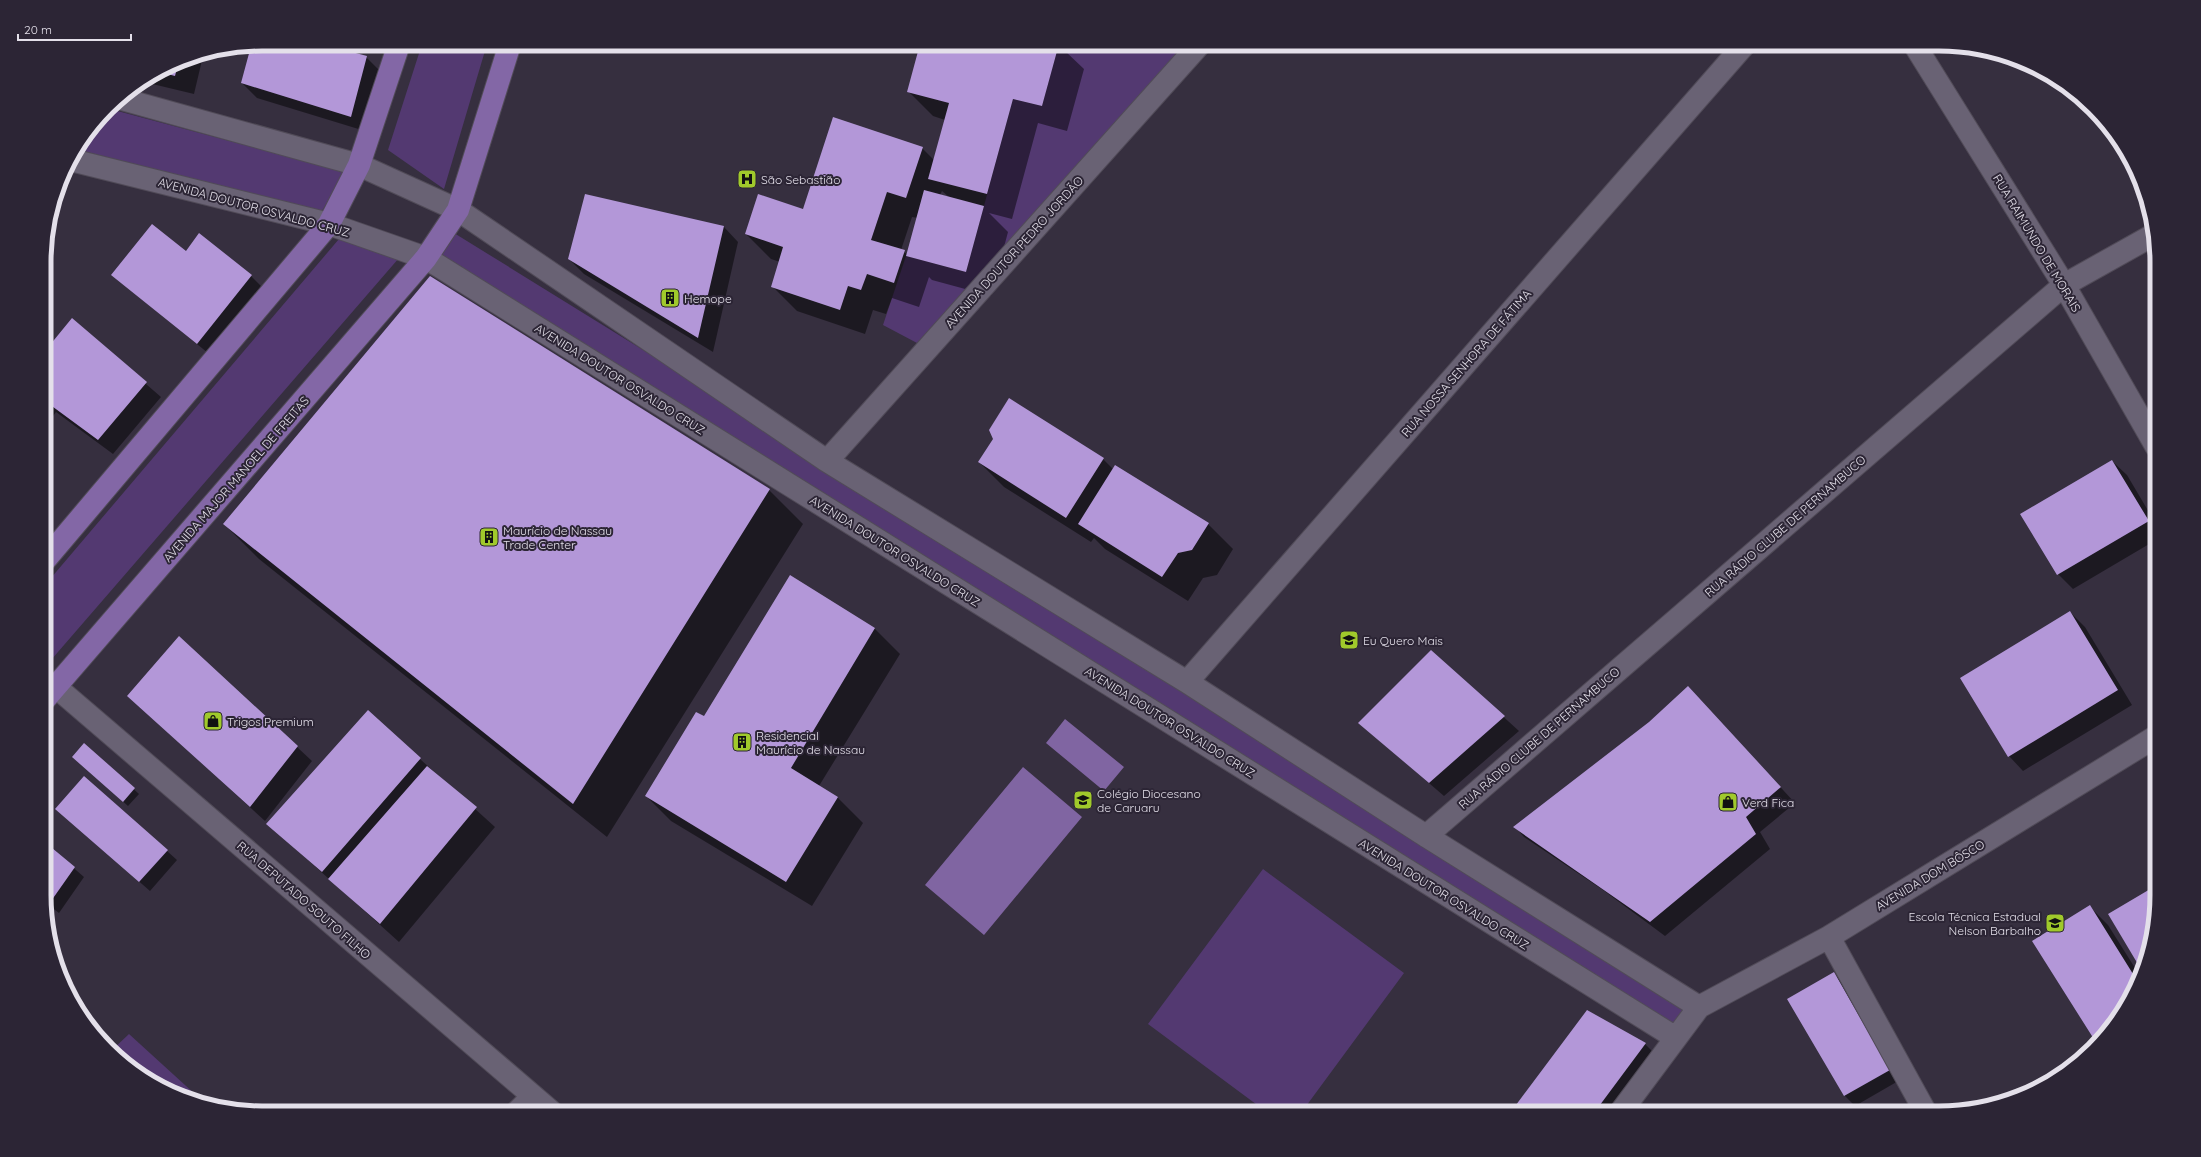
<svg xmlns="http://www.w3.org/2000/svg" width="2201" height="1157" viewBox="0 0 2201 1157" font-family="Quicksand,sans-serif">
  <style>
    .green { fill: #533971 }
    .water { fill: #8065a2 }
    .shadow { fill: #0007; fill-rule: evenodd }
    .building { fill: #b397d8 }
    .lines { fill: none; stroke-linecap: round; stroke-linejoin: round }
    .minor-casing { stroke: #514b58; stroke-width: 24 }
    .major-casing { stroke: #514b58; stroke-width: 24 }
    .minor { stroke: #696274; stroke-width: 22 }
    .major { stroke: #8367a6; stroke-width: 22 }
    .labels { text-anchor: middle; dominant-baseline: central; stroke-width: 4; stroke-linejoin: round; paint-order: stroke }
    .poi-label { font-size: 12px; fill: #e4e0ea; stroke: #2c2535; text-anchor: start }
    .street-label { font-size: 12px; fill: #e4e0ea; stroke: #2c2535 }
    .rim { fill: none; stroke: #e4e0ea; stroke-width: 5 }
  </style>
  <rect width="100%" height="100%" fill="#362f3f"/>
  <!-- green -->
  <path class="green" d="M 422,44 L 487,44 L 444,189 L 388,150 Z
    M 1059,44 L 1186,44 L 917,343 L 883,325 L 906,256 L 966,272 L 1013,99 L 1042,106 Z
    M 110,109 L 346,172 L 322,211 L 79,150 Z
    M 454,233 L 826,463 L 1694,1008 L 1674,1033 L 435,254 Z
    M 339,239 L 399,258 L 45,667 L 45,585 Z
    M 1263,869 L 1404,973 L 1301,1113 L 1268,1113 L 1148,1024 Z
    M 129,1034 L 208,1106 C 176,1099 133,1075 111,1051 Z"/>
  <!-- water -->
  <path class="water" d="M 1065,719 L 1124,767 L 1104,791 L 1046,743 Z
    M 1023,767 L 1082,817 L 984,935 L 925,885 Z"/>
  <!-- shadow -->
  <path class="shadow" d="M 262,44 L 318,44 L 366,57 L 381,72 L 365,131 L 257,98 L 242,83 Z
    M 909,44 L 1066,44 L 1064,50 L 1084,69 L 1067,131 L 1038,123 L 1012,219 L 989,213 L 1008,232 L 991,296 L 932,280 L 929,277 L 919,307 L 892,298 L 886,314 L 873,310 L 865,334 L 797,311 L 772,286 L 780,262 L 771,259 L 746,234 L 758,196 L 804,210 L 922,148 L 934,160 L 945,120 L 933,116 L 908,91 L 920,47 ZM 942,191 L 949,197 L 940,195 ZM 912,217 L 918,218 L 908,255 L 901,250 Z
    M 203,56 L 194,94 L 144,82 L 179,61 Z
    M 724,227 L 738,242 L 713,352 L 584,274 L 569,259 Z
    M 186,252 L 251,276 L 261,286 L 208,353 L 112,275 Z
    M 72,320 L 161,397 L 113,454 L 56,412 L 45,427 L 45,353 Z
    M 1103,459 L 1114,470 L 1208,524 L 1233,549 L 1217,575 L 1203,578 L 1188,601 L 1105,549 L 1094,538 L 1091,542 L 1004,487 L 979,462 Z
    M 2112,461 L 2127,475 L 2156,524 L 2156,540 L 2073,589 L 2058,574 Z
    M 769,490 L 803,524 L 607,837 L 259,559 L 224,524 Z
    M 45,516 L 48,519 L 45,524 Z
    M 790,577 L 875,629 L 900,654 L 819,786 L 838,798 L 863,823 L 812,906 L 671,821 L 646,796 L 704,718 Z
    M 2070,612 L 2085,627 L 2132,705 L 2023,771 L 2009,756 Z
    M 1431,651 L 1519,731 L 1444,796 L 1359,723 Z
    M 128,696 L 297,747 L 312,761 L 265,821 Z
    M 1702,702 L 1795,803 L 1760,832 L 1770,849 L 1665,936 L 1603,890 L 1524,837 L 1515,827 L 1649,723 Z
    M 84,744 L 139,794 L 128,806 L 78,761 Z
    M 420,759 L 495,827 L 399,942 L 268,824 Z
    M 56,809 L 167,851 L 177,860 L 150,891 Z
    M 46,844 L 84,877 L 59,913 L 46,903 Z
    M 2157,886 L 2150,951 L 2142,970 L 2109,915 Z
    M 2089,906 L 2108,925 L 2140,976 L 2134,992 L 2103,1039 Z
    M 1834,974 L 1844,984 L 1900,1080 L 1855,1106 L 1845,1096 L 1789,999 Z
    M 1587,1011 L 1645,1044 L 1664,1063 L 1626,1113 L 1511,1113 Z"/>
  <!-- building -->
  <path class="building" d="M 262,44 L 322,44 L 367,56 L 351,117 L 241,83 L 251,46 Z
    M 920,44 L 1059,44 L 1042,106 L 1013,99 L 987,194 L 928,179 L 949,103 L 907,92 Z
    M 179,60 L 175,76 L 160,72 L 179,61 Z
    M 833,117 L 923,147 L 906,198 L 887,192 L 871,240 L 905,250 L 894,283 L 867,274 L 861,290 L 848,286 L 840,310 L 771,287 L 783,247 L 745,234 L 758,194 L 803,209 Z
    M 924,190 L 984,206 L 966,272 L 906,256 Z
    M 585,194 L 724,226 L 698,338 L 568,259 Z
    M 152,224 L 186,251 L 199,233 L 252,275 L 197,344 L 111,275 Z
    M 430,276 L 770,489 L 573,804 L 223,524 Z
    M 72,318 L 147,382 L 98,440 L 45,401 L 45,351 Z
    M 1009,398 L 1104,458 L 1066,518 L 978,462 L 993,439 L 989,430 Z
    M 2112,460 L 2149,521 L 2057,575 L 2020,514 Z
    M 1115,465 L 1209,523 L 1192,550 L 1178,553 L 1162,577 L 1078,524 Z
    M 790,575 L 875,628 L 791,768 L 838,797 L 786,882 L 645,796 L 696,712 L 704,716 Z
    M 2070,611 L 2118,690 L 2008,757 L 1960,678 Z
    M 179,636 L 298,746 L 250,807 L 127,696 Z
    M 1431,650 L 1505,716 L 1429,783 L 1358,723 Z
    M 1688,686 L 1781,787 L 1746,817 L 1756,834 L 1650,922 L 1513,827 L 1649,722 Z
    M 368,710 L 421,758 L 322,872 L 266,824 Z
    M 84,743 L 135,788 L 123,802 L 72,757 Z
    M 427,766 L 477,807 L 380,924 L 328,879 Z
    M 84,776 L 168,850 L 139,882 L 55,809 Z
    M 46,843 L 75,867 L 49,904 L 46,902 Z
    M 2157,885 L 2150,951 L 2142,971 L 2108,914 Z
    M 2090,905 L 2138,982 L 2134,992 L 2103,1039 L 2097,1044 L 2032,941 Z
    M 1834,972 L 1890,1070 L 1844,1096 L 1787,999 Z
    M 1587,1010 L 1646,1043 L 1594,1113 L 1510,1113 Z"/>
  <g class="lines">
    <defs>
      <path id="minor" d="M 1914,44 L 2064,285 L 2156,446
        M 118,98 L 359,165 L 458,210 L 827,461 L 1187,682 L 1426,836 L 1699,1007
        M 71,160 L 329,224 L 426,258 L 1676,1038
        M 827,461 L 1200,44
        M 1187,682 L 1745,44
        M 56,687 L 553,1113
        M 1426,836 L 2064,285 L 2155,234
        M 1829,937 L 1926,1113
        M 516,1113 L 533,1096
        M 1620,1113 L 1699,1007 L 1829,937 L 2157,736"/>
      <path id="major" d="M 45,560 L 329,224 L 359,165 L 399,44
        M 45,699 L 426,258 L 458,210 L 510,44"/>
    </defs>
    <!-- minor casing -->
    <use href="#minor" class="minor-casing"/>
    <!-- major casing -->
    <use href="#major" class="major-casing"/>
    <!-- minor -->
    <use href="#minor" class="minor"/>
    <!-- major -->
    <use href="#major" class="major"/>
  </g>
  <!-- icons -->
  <defs>
    <symbol id="hospital-square" viewBox="-11 -11 22 22"><rect x="-9" y="-9" width="18" height="18" rx="4" fill="#a0c92b" stroke="#2c2535"/><path d="M-5-5h3v3.5h4V-5h3V5h-3V1.5h-4V5h-3Z" fill="#111"/></symbol>
    <symbol id="building-square" viewBox="-11 -11 22 22"><rect x="-9" y="-9" width="18" height="18" rx="4" fill="#a0c92b" stroke="#2c2535"/><path d="M-4-6H4V6H1V3H-1V6H-4ZM-2.5-4.3h1.7v1.8h-1.7ZM.8-4.3h1.7v1.8H.8ZM-2.5-1h1.7V.8h-1.7ZM.8-1h1.7V.8H.8Z" fill="#111"/></symbol>
    <symbol id="school-square" viewBox="-11 -11 22 22"><rect x="-9" y="-9" width="18" height="18" rx="4" fill="#a0c92b" stroke="#2c2535"/><path d="M0-5L7-2L0 1L-7-2ZM-4 1L0 2.5L4 1V4Q0 6-4 4Z" fill="#111"/></symbol>
    <symbol id="shop-square" viewBox="-11 -11 22 22"><rect x="-9" y="-9" width="18" height="18" rx="4" fill="#a0c92b" stroke="#2c2535"/><path d="M-5-2.5h2.3a2.7 3.5 0 0 1 5.4 0H5L5.5 6h-11ZM-1.5-2.5h3a1.5 2.3 0 0 0-3 0Z" fill="#111"/></symbol>
    <symbol id="university-square" viewBox="-11 -11 22 22"><rect x="-9" y="-9" width="18" height="18" rx="4" fill="#a0c92b" stroke="#2c2535"/><path d="M0-5L7-2L0 1L-7-2ZM-4 1L0 2.5L4 1V4Q0 6-4 4Z" fill="#111"/></symbol>
  </defs>
  <g fill-rule="evenodd">
    <use href="#hospital-square" x="736" y="168" width="22" height="22"/>
    <use href="#building-square" x="659" y="287" width="22" height="22"/>
    <use href="#building-square" x="478" y="526" width="22" height="22"/>
    <use href="#school-square" x="1338" y="629" width="22" height="22"/>
    <use href="#shop-square" x="202" y="710" width="22" height="22"/>
    <use href="#building-square" x="731" y="731" width="22" height="22"/>
    <use href="#school-square" x="1072" y="789" width="22" height="22"/>
    <use href="#shop-square" x="1717" y="791" width="22" height="22"/>
    <use href="#university-square" x="2044" y="912" width="22" height="22"/>
  </g>
  <g class="labels">
    <!-- poi labels -->
    <g class="poi-label">
      <text x="761" y="179">São Sebastião</text>
      <text x="684" y="298">Hemope</text>
      <text x="503" y="530">Maurício de Nassau<tspan x="503" dy="14">Trade Center</tspan></text>
      <text x="1363" y="640">Eu Quero Mais</text>
      <text x="227" y="721">Trigos Premium</text>
      <text x="756" y="735">Residencial<tspan x="756" dy="14">Maurício de Nassau</tspan></text>
      <text x="1097" y="793">Colégio Diocesano<tspan x="1097" dy="14">de Caruaru</tspan></text>
      <text x="1742" y="802">Verd Fica</text>
      <text x="2041" y="916" text-anchor="end">Escola Técnica Estadual<tspan x="2041" dy="14">Nelson Barbalho</tspan></text>
    </g>
    <!-- street labels -->
    <g class="street-label">
      <text transform="translate(254 207) rotate(15)">AVENIDA DOUTOR OSVALDO CRUZ</text>
      <text transform="translate(2037 243) rotate(59)">RUA RAIMUNDO DE MORAIS</text>
      <text transform="translate(1014 252) rotate(-48)">AVENIDA DOUTOR PEDRO JORDÃO</text>
      <text transform="translate(1466 363) rotate(-49)">RUA NOSSA SENHORA DE FÁTIMA</text>
      <text transform="translate(620 379) rotate(32)">AVENIDA DOUTOR OSVALDO CRUZ</text>
      <text transform="translate(236 479) rotate(-49)">AVENIDA MAJOR MANOEL DE FREITAS</text>
      <text transform="translate(1785 526) rotate(-41)">RUA RÁDIO CLUBE DE PERNAMBUCO</text>
      <text transform="translate(895 551) rotate(32)">AVENIDA DOUTOR OSVALDO CRUZ</text>
      <text transform="translate(1170 722) rotate(32)">AVENIDA DOUTOR OSVALDO CRUZ</text>
      <text transform="translate(1539 738) rotate(-41)">RUA RÁDIO CLUBE DE PERNAMBUCO</text>
      <text transform="translate(1930 875) rotate(-31)">AVENIDA DOM BÔSCO</text>
      <text transform="translate(1444 894) rotate(32)">AVENIDA DOUTOR OSVALDO CRUZ</text>
      <text transform="translate(304 900) rotate(41)">RUA DEPUTADO SOUTO FILHO</text>
    </g>
  </g>
  <!-- crop -->
  <path d="M0 0H2201V1157H0ZM262 51H1939A211 211 0 0 1 2150 262V895A211 211 0 0 1 1939 1106H262A211 211 0 0 1 51 895V262A211 211 0 0 1 262 51Z" fill="#2c2535" fill-rule="evenodd"/>
  <path class="rim" d="M262 51H1939A211 211 0 0 1 2150 262V895A211 211 0 0 1 1939 1106H262A211 211 0 0 1 51 895V262A211 211 0 0 1 262 51Z"/>
  <!-- scale -->
  <path d="M18 34v6h113v-6" fill="none" stroke="#e4e0ea" stroke-width="2"/>
  <text x="24" y="34" font-size="12" fill="#e4e0ea" stroke="#2c2535" stroke-width="3" paint-order="stroke">20 m</text>
</svg>
